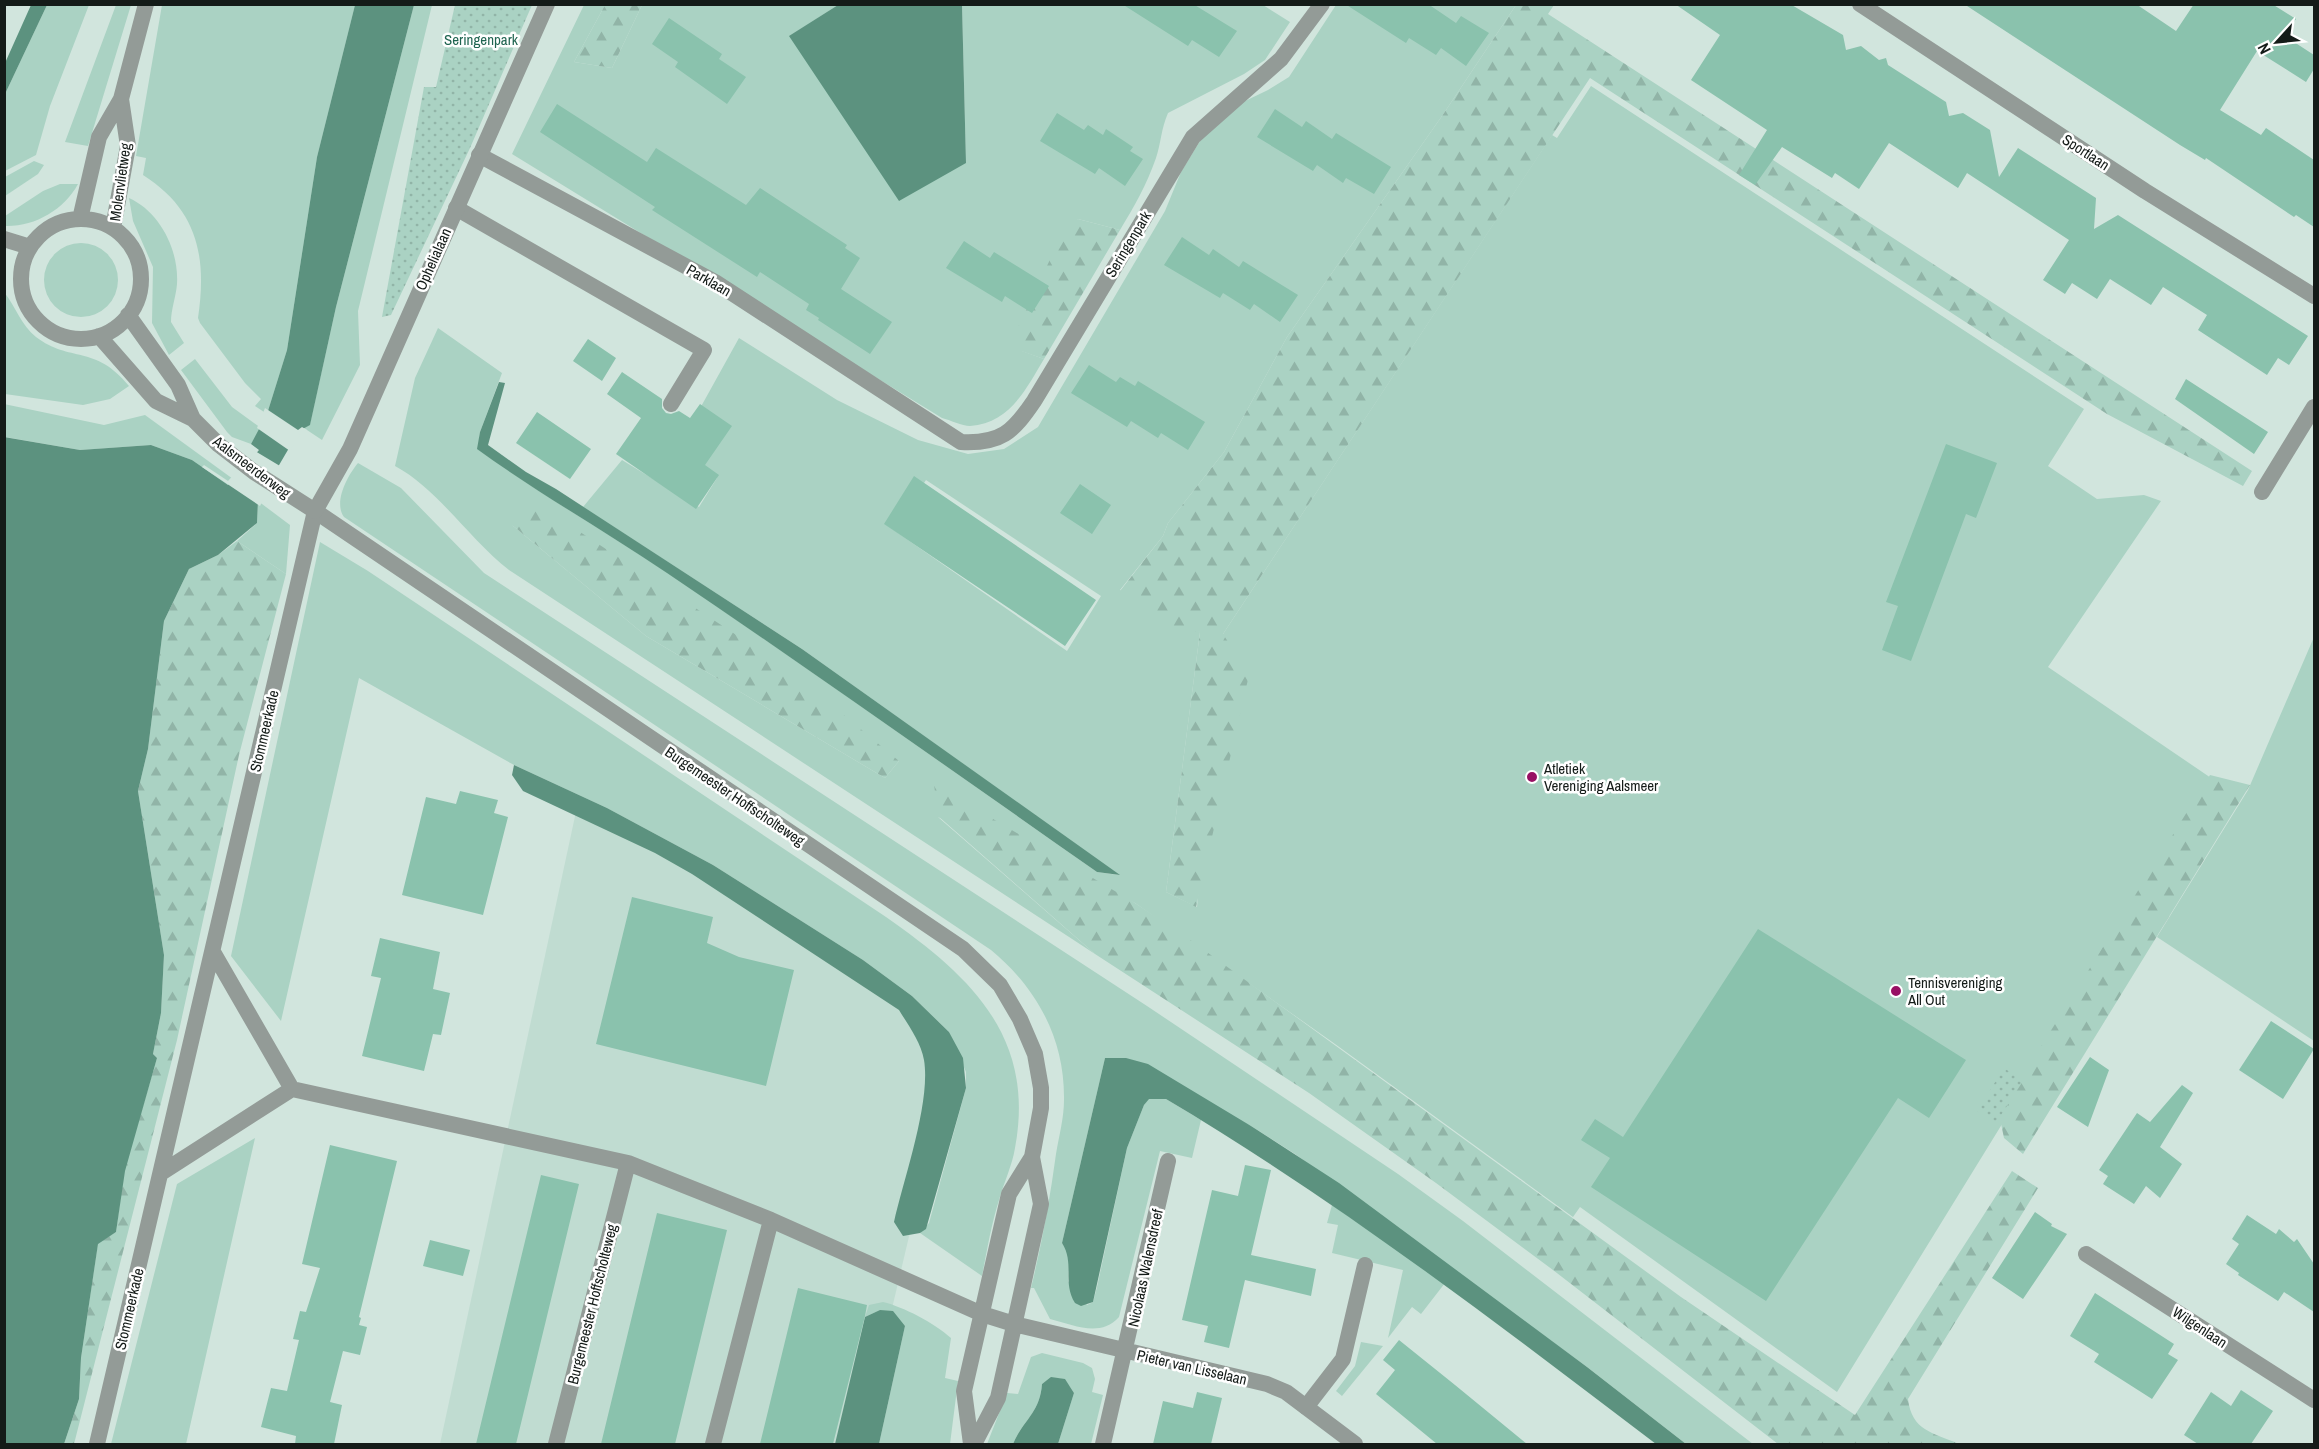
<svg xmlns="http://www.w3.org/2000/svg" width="2319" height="1449" viewBox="0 0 2319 1449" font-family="'Archivo Narrow',sans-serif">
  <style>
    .built { fill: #c0dcd1 }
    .grass { fill: #aad2c3; fill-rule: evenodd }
    .forest { fill: url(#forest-firs) }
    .park { fill: url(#park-dots) }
    .water { fill: #5c927f }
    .pier { fill: #d1e5dd }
    .building { fill: #8ac2ad }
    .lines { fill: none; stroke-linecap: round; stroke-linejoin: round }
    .service { stroke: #939b97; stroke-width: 16 }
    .minor { stroke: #939b97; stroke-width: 16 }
    .tertiary { stroke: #939b97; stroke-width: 16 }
    .poi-dot { fill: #981064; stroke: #fff; stroke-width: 2 }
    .labels { text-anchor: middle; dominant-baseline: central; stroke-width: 5; stroke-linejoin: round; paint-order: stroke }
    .park-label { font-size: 15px; fill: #1f6450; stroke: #fff }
    .street-label { font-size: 15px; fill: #141b18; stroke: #fff }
    .poi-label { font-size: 15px; fill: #141b18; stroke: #fff; text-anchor: start }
  </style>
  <defs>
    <pattern id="forest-firs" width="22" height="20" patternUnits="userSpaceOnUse" patternTransform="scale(1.5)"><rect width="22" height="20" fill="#aad2c3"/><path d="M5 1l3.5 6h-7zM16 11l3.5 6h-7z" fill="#91b4a7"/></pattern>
    <pattern id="park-dots" width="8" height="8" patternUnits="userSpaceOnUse" patternTransform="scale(1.5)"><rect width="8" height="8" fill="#aad2c3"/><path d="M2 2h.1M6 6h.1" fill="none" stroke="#91b4a7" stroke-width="1.8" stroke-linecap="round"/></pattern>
  </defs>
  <rect width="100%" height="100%" fill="#d1e5dd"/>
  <!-- built -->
  <path class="built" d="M 577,807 L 710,872 L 908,1006 L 949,1067 L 860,1444 L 440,1444 Z"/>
  <!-- grass -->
  <path class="grass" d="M 47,5 L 89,5 L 50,106 L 36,155 L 5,171 L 5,94 Z
    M 116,5 L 131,5 L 88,146 L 65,142 Z
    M 162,5 L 355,5 L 317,157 L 287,350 L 267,414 L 255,406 L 261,399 L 245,383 L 200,323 L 198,318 C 207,257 198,210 143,175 L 146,158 L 136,156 Z
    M 414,5 L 432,5 L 358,311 L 360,365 L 322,440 L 304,428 L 310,424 L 336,307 Z
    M 584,5 L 605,5 L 574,62 L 612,68 L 642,5 L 838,5 L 790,36 L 966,163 L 962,5 L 1263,5 L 1290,22 L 1265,60 L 1244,74 L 1168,113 C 1161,129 1161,143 1156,158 C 1147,184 1134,207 1120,230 L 1078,219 L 1022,351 L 1044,359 C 1026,389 1010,423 970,426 C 962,426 950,420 942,418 L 512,154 Z
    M 1336,5 L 1516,5 L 1442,116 L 1287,337 L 1224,452 L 1168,523 L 1163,536 L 1120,590 L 1200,632 L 1166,892 L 1197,907 L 1223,634 L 1552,135 L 1557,138 L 1591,86 L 2084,409 L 2048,466 L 2097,499 L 2144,495 L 2161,501 L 2048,667 L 2214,780 L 1837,1392 L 1580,1207 L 1573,1217 L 1335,1044 L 1135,903 L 938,817 L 1095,954 L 509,570 C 469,539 438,489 395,466 L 415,378 L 438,328 L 502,373 L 480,432 L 478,449 C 539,494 605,531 668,573 C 812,671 954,772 1097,872 L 1119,875 L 802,649 L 583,507 L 622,460 L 699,507 L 717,478 L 671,449 L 693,421 L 739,338 L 837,400 L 918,440 L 968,454 L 1004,449 L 1038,427 L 1165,211 L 1181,172 L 1216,115 L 1268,90 L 1289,77 ZM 926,480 L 1101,596 L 1067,651 L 885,524 L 897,524 ZM 512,525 L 899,761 L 885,778 L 646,636 Z
    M 34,161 L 44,165 L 38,174 L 5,196 L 5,177 Z
    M 60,184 L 78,184 C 64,210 34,227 5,226 L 5,216 L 43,191 Z
    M 129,198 C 160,212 179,250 177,284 C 176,297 171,309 171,322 L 184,343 L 169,355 L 152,323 L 153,267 L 133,221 Z
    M44 280a37 37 0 1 1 74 0a37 37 0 1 1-74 0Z
    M 4,292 C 16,307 21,325 36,337 C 70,363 95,344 129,386 L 110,399 L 83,405 L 5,394 Z
    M 195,359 L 232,407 L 261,428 L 251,444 L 232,437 L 227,432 L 181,370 Z
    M 4,404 L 104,425 L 145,415 L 233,479 L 229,486 L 192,460 L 151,445 L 80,450 L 5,437 Z
    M 358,463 L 401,488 L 484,573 L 1147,1006 L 1398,1174 L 1463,1221 L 1753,1444 L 1686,1444 L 1587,1367 L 1295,1154 L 1251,1126 L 1105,1058 L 1062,1243 L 1069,1254 L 1068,1281 L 1087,1305 L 1093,1302 L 1097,1287 L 1127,1148 L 1144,1105 L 1148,1099 L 1166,1099 L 1201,1120 L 1192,1158 L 1160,1151 L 1119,1317 C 1100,1338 1074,1325 1050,1319 L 1034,1288 L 1031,1288 C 1042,1243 1050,1199 1056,1154 C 1059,1136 1064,1118 1064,1100 C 1065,1039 1037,988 991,950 L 344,517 C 333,502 348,475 358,463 Z
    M 258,501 L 290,525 L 286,574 L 237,541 L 257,523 Z
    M 320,542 L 368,571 L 886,917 C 969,975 1036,1036 1015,1148 C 1012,1166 1004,1182 999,1200 C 991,1225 987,1251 982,1276 L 920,1233 L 929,1223 L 966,1088 L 966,1072 L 949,1032 L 912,996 L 863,960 L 713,865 L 607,808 L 514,765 L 359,678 L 281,1021 L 231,956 Z
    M 2314,637 L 2314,1041 L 2157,937 L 2248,790 Z
    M 255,1138 L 186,1444 L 111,1444 L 177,1184 Z
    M 1332,1205 L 1445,1283 L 1421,1314 L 1412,1307 L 1388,1338 L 1403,1270 L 1332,1253 L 1338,1225 L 1327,1223 Z
    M 883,1302 C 904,1307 934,1323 951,1338 L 945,1378 L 958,1381 L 950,1444 L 879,1444 L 905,1326 L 880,1310 L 865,1317 L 869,1305 Z
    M 1361,1342 L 1383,1346 L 1342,1396 L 1336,1391 L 1355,1366 Z
    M 1042,1353 L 1083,1363 L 1092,1368 L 1095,1379 L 1092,1392 L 1103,1395 L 1091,1444 L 1058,1444 L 1074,1393 C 1065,1378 1057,1373 1042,1384 C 1040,1413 1023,1420 1013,1444 L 987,1444 L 1007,1393 L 1018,1394 L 1031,1357 Z"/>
  <!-- forest -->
  <path class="forest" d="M 605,5 L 642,5 L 612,68 L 574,62 Z
    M 1516,5 L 1554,5 L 1548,14 L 2252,471 L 2243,486 L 2107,414 L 1590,78 L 1223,634 L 1249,675 L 1196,907 L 1166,892 L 1200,632 L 1180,630 L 1120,591 L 1163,536 L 1168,523 L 1224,452 L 1287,337 L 1442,116 Z
    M 1078,219 L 1120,230 L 1044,359 L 1021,351 L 1012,340 L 1063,232 Z
    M 532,506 L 571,526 L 791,671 L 899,761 L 885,778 L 646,636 L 512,525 Z
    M 237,541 L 286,574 L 239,755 L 177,1040 L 74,1444 L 64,1444 L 79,1399 L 81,1358 L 98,1243 L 116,1232 L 124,1171 L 157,1058 L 153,1054 L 161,1013 L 164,955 L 138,791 L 148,749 L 164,621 L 189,569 L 218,555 Z
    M 2210,775 L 2250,785 L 2023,1154 L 2004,1138 L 1999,1114 Z
    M 934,784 L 1135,903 L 1189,939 L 1681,1297 L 1855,1415 L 2012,1171 L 2038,1188 L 1908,1399 C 1912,1431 1932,1432 1959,1444 L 1778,1444 L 1553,1270 L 1436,1183 L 1309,1093 L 1095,954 L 938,816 Z"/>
  <!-- park -->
  <path class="park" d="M 455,5 L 532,5 L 470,148 L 391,315 L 382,317 L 424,87 L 436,87 Z
    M 2004,1068 L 2023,1081 L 1996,1123 L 1977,1111 Z"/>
  <!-- water -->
  <path class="water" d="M 31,5 L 47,5 L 5,94 L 5,63 Z
    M 355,5 L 414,5 L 336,307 L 310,425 L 299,431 L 258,501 L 257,523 L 218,555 L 189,569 L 164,621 L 148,749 L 138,791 L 164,955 L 161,1013 L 153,1054 L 157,1058 L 125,1171 L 116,1232 L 98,1244 L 81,1358 L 79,1399 L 64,1444 L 5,1444 L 4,437 L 80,450 L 151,445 L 192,460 L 228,485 L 259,450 L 251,444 L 267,414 L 287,350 L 317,157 Z
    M 838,5 L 962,5 L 966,163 L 899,201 L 789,36 Z
    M 499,382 L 505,383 L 488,445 L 526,472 L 556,489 L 802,649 L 1120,875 L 1097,872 C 954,772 812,671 667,573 C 605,531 539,494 477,449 L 480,432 Z
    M 514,765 L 607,808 L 713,865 L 863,960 L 912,996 L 949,1032 L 963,1058 L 966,1088 L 926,1229 L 920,1233 L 903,1236 L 894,1222 C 904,1178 931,1102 924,1060 C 921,1042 908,1025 899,1010 L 692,874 L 655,853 L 523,791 L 512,775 Z
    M 1105,1058 L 1126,1058 L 1148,1064 L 1251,1126 L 1339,1183 L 1587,1367 L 1686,1444 L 1656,1444 C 1497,1323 1338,1201 1166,1099 L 1149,1099 L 1144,1105 L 1127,1148 L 1093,1302 L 1081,1306 L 1075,1303 C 1062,1282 1075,1263 1062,1243 Z
    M 880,1310 L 893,1311 L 905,1326 L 879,1444 L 835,1444 L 865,1317 Z
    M 1051,1377 L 1065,1379 L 1074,1393 L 1058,1444 L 1013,1444 C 1023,1420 1040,1413 1042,1384 Z"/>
  <!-- pier -->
  <path class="pier" d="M 265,408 L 298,430 L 302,427 L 307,430 L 301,433 L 290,451 L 257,428 Z
    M 255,451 L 280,466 L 260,506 L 202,467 L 204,465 L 228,481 Z"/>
  <!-- building -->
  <path class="building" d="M 1122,4 L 1193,4 L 1237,31 L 1219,57 L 1192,40 L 1188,46 Z
    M 1345,4 L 1428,4 L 1456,23 L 1461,16 L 1489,33 L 1466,66 L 1441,48 L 1436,55 L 1409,38 L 1406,43 Z
    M 1675,4 L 1790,4 L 1843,35 L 1846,50 L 1861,46 L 1879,60 L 1886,58 L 1888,65 L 1946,102 L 1949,116 L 1963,113 L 1990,130 L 1999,177 L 2018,148 L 2096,198 L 2094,229 L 2118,215 L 2308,336 L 2289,365 L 2278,358 L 2267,375 L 2198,330 L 2207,315 L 2163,287 L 2151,305 L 2110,279 L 2097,299 L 2072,283 L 2065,294 L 2043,280 L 2069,240 L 1967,173 L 1958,188 L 1889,143 L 1859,189 L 1835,173 L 1832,178 L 1782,147 L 1755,185 L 1739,175 L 1767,130 L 1691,80 L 1720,35 Z
    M 1964,4 L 2136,4 L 2176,31 L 2194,4 L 2272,4 L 2296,19 L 2285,36 L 2314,55 L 2314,69 L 2306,82 L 2257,51 L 2220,110 L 2261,135 L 2266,128 L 2314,160 L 2314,227 L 2296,215 L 2294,217 L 2206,158 L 2205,160 L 2180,145 Z
    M 669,18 L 722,54 L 719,59 L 746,77 L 727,104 L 675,67 L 678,62 L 652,44 Z
    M 557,104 L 647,162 L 656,148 L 746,205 L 760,188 L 847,245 L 845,248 L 860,258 L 841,289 L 892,322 L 870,354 L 818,320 L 819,318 L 806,310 L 809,304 L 760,272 L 757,277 L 652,210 L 655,207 L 540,132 Z
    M 1275,109 L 1302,127 L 1306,121 L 1332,139 L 1336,133 L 1391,167 L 1374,194 L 1346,178 L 1343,183 L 1317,165 L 1313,171 L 1257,137 Z
    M 1057,113 L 1084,130 L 1088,125 L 1103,135 L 1106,129 L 1133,147 L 1130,151 L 1143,159 L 1125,186 L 1099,168 L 1095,174 L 1040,141 Z
    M 1182,237 L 1209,255 L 1213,249 L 1239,267 L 1243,261 L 1298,295 L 1280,322 L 1254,304 L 1250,310 L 1223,293 L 1220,298 L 1164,265 Z
    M 964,241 L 990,258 L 994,252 L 1049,286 L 1032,313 L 1005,296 L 1002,302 L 946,268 Z
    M 588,339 L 616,358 L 602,381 L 573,361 Z
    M 1089,365 L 1116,382 L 1120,377 L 1135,386 L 1138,381 L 1205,422 L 1188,450 L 1161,433 L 1158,438 L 1131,421 L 1127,427 L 1071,393 Z
    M 622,372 L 662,399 L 662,408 L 666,413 L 671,414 L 679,411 L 690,418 L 700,404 L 732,426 L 705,465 L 719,475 L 696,509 L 616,454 L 641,418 L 607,394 Z
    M 2186,379 L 2268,432 L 2254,454 L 2175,399 Z
    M 537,412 L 591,449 L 570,479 L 516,443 Z
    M 1946,444 L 1997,463 L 1976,518 L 1966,514 L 1911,661 L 1882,650 L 1898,606 L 1886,602 Z
    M 914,476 L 1096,600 L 1065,646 L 884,524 Z
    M 1080,484 L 1111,505 L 1092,534 L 1060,513 Z
    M 460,791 L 498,800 L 494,813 L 508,817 L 483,915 L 402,895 L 426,797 L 456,804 Z
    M 632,897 L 713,917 L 707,943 L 739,957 L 794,970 L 766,1086 L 596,1044 Z
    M 1758,929 L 1966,1060 L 1929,1118 L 1898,1098 L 1766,1301 L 1591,1187 L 1610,1158 L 1581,1140 L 1595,1119 L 1623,1137 Z
    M 380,938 L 440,952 L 433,989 L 450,993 L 441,1035 L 433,1034 L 424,1071 L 362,1056 L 381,978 L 371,976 Z
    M 2271,1021 L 2314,1049 L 2283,1099 L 2239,1070 Z
    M 2090,1057 L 2109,1070 L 2088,1127 L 2057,1107 Z
    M 2182,1085 L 2193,1093 L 2160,1147 L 2182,1164 L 2160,1198 L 2146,1186 L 2134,1204 L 2103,1184 L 2108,1176 L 2099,1170 L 2137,1113 L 2150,1122 Z
    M 330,1145 L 397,1161 L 359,1317 L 361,1318 L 359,1325 L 367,1327 L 360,1355 L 343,1351 L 330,1402 L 342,1405 L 334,1444 L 295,1444 L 296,1436 L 261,1427 L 271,1388 L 287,1391 L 299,1340 L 293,1339 L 300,1311 L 306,1312 L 320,1268 L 302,1264 Z
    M 1245,1165 L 1271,1170 L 1251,1255 L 1316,1269 L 1311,1296 L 1245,1280 L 1229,1348 L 1204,1342 L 1208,1326 L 1182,1320 L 1212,1190 L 1238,1196 Z
    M 541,1175 L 579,1184 L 516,1444 L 476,1444 Z
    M 2035,1212 L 2052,1224 L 2051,1226 L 2067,1234 L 2023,1299 L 1992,1278 Z
    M 657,1213 L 727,1230 L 675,1444 L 601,1444 Z
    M 2247,1215 L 2276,1234 L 2279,1229 L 2294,1242 L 2297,1239 L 2314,1264 L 2314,1312 L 2284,1292 L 2278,1301 L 2238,1275 L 2239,1273 L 2226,1264 L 2239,1244 L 2232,1239 Z
    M 430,1240 L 470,1250 L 463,1276 L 423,1266 Z
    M 798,1288 L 867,1305 L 865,1316 L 833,1444 L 760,1444 Z
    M 2095,1293 L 2174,1344 L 2168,1354 L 2178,1360 L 2152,1399 L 2094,1362 L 2099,1354 L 2070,1336 Z
    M 1399,1340 L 1455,1385 L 1527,1444 L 1437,1444 L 1376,1394 L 1395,1370 L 1383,1360 Z
    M 2241,1390 L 2273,1411 L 2251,1444 L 2198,1444 L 2184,1435 L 2211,1392 L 2231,1406 Z
    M 1197,1392 L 1222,1398 L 1211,1444 L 1153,1444 L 1163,1401 L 1193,1408 Z"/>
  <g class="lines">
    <!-- service -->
    <path class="service" d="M 456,208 L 704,350 L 671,404
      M 1306,1407 L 1343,1359 L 1365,1265"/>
    <!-- minor -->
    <path class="minor" d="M 1860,4 L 2145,191 L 2314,296
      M 479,155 L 715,282 L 961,442 C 1001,444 1013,432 1034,401 L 1193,137 L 1281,59 L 1322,4
      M 2262,492 L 2314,407
      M 213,952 L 292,1089
      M 161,1173 L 292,1089 L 628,1163 L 771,1220 L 982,1314 L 1014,1324 L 1267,1384 L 1286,1392 L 1355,1444
      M 2086,1254 L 2314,1400
      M 97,1444 L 315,511 L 963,949 L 1000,985 L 1020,1019 L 1035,1054 L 1041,1088 L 1041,1108 L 1032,1157 L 1041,1204 L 998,1398 L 974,1444
      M 556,1444 L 628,1163
      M 713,1444 L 771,1220
      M 971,1444 L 964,1391 L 1009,1194 L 1032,1157
      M 1103,1444 L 1168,1161"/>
    <!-- tertiary -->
    <path class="tertiary" d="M 80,219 L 99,137 L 121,99 L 146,4
      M21 279a60 60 0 1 1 120 0a60 60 0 1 1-120 0Z
      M 113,228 L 128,146 L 121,99
      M 4,239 L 30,247
      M 128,315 L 178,385 L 193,419
      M 99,336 L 156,401 L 193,419 L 219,445 L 254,472 L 315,511 L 350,449 L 547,4"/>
  </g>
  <!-- markers -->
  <g class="poi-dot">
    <circle cx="1532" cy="777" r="6"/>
    <circle cx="1896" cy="991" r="6"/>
  </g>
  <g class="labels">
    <!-- park labels -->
    <g class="park-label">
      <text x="481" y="39">Seringenpark</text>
    </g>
    <!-- street labels -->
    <g class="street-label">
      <text transform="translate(2086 152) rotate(33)">Sportlaan</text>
      <text transform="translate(120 182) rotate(-82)">Molenvlietweg</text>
      <text transform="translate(1128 244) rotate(-59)">Seringenpark</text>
      <text transform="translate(433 259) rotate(-66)">Ophelialaan</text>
      <text transform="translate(709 280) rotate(30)">Parklaan</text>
      <text transform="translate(252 467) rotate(37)">Aalsmeerderweg</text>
      <text transform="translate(264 731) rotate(-77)">Stommeerkade</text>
      <text transform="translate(735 796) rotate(34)">Burgemeester Hoffscholteweg</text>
      <text transform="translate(1145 1268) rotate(-78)">Nicolaas Walensdreef</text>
      <text transform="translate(592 1304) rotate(-76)">Burgemeester Hoffscholteweg</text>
      <text transform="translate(129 1309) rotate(-77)">Stommeerkade</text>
      <text transform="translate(2200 1327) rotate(33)">Wilgenlaan</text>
      <text transform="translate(1192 1367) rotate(13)">Pieter van Lisselaan</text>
    </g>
    <!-- poi labels -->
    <g class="poi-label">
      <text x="1544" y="768">Atletiek<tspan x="1544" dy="17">Vereniging Aalsmeer</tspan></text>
      <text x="1908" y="982">Tennisvereniging<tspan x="1908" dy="17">All Out</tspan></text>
    </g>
  </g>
  <!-- border -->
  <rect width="2319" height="1449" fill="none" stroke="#141b18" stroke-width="12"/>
  <!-- north arrow -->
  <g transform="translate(2277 42) rotate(243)" stroke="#ffffff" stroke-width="4.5" paint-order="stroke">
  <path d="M0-4.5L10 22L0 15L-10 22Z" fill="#141b18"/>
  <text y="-9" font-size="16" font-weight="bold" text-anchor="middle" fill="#141b18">N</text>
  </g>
</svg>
